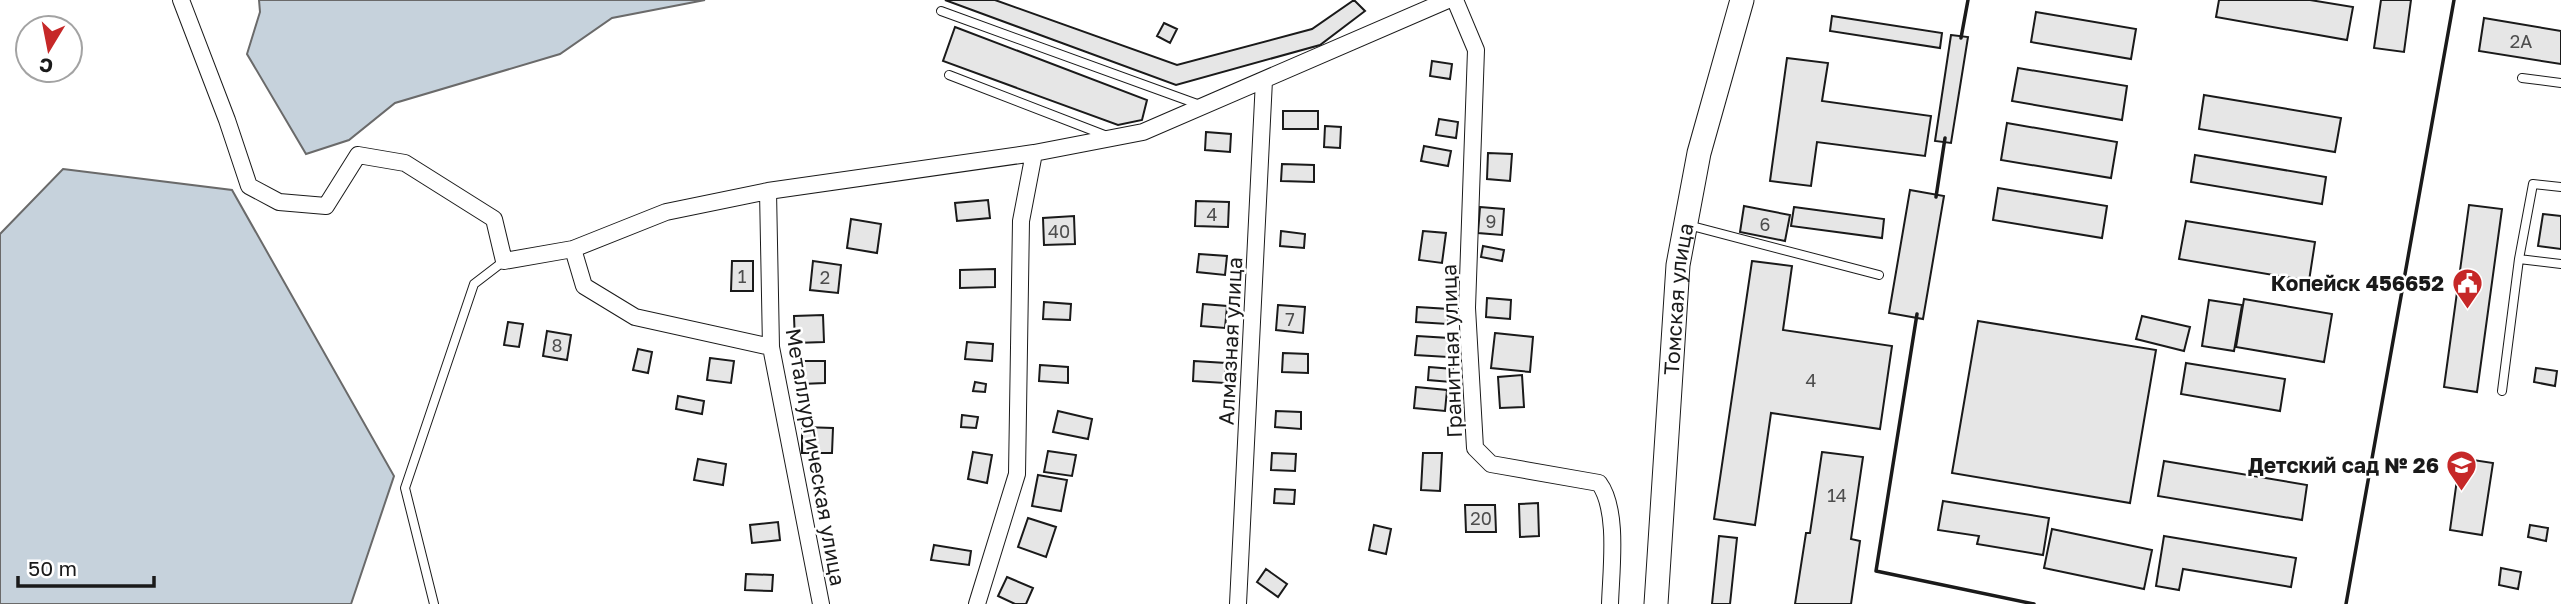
<svg xmlns="http://www.w3.org/2000/svg" width="2561" height="604" viewBox="0 0 2561 604" font-family="'Golos Text',sans-serif">
  <style>
    .water { fill: #c6d2dc; stroke: #6a6a6a; stroke-width: 2 }
    .building { fill: #e6e6e6; stroke: #1a1a1a; stroke-width: 2 }
    .lines { fill: none; stroke-linecap: round; stroke-linejoin: round }
    .lane-casing { stroke: #1a1a1a; stroke-width: 10 }
    .street-casing { stroke: #1a1a1a; stroke-width: 18 }
    .secondary-casing { stroke: #1a1a1a; stroke-width: 25 }
    .lane { stroke: #fff; stroke-width: 8 }
    .street { stroke: #fff; stroke-width: 16 }
    .secondary { stroke: #fff; stroke-width: 23 }
    .wall { stroke: #1a1a1a; stroke-width: 3.5 }
    .labels { text-anchor: middle; dominant-baseline: central; stroke-width: 5; stroke-linejoin: round; paint-order: stroke }
    .number-label { font-size: 18px; fill: #4d4d4d }
    .poi-label { font-size: 21px; font-weight: bold; fill: #1a1a1a; stroke: #fff; text-anchor: end }
    .street-label { font-size: 21px; fill: #1a1a1a; stroke: #fff }
  </style>
  <rect width="100%" height="100%" fill="#fff"/>
  <!-- water -->
  <path class="water" d="M 259,0 L 705,0 L 612,18 L 560,54 L 395,103 L 349,140 L 306,154 L 247,54 L 260,12 Z
    M 63,169 L 232,190 L 394,476 L 351,604 L 0,604 L 0,234 Z"/>
  <!-- building -->
  <path class="building" d="M 945,0 L 995,0 L 1177,65 L 1312,29 L 1354,0 L 1365,11 L 1320,45 L 1176,85 Z
    M 2219,0 L 2310,0 L 2353,7 L 2347,40 L 2216,17 Z
    M 2381,0 L 2411,0 L 2404,52 L 2374,48 Z
    M 2036,12 L 2136,29 L 2131,59 L 2031,42 Z
    M 1832,16 L 1942,33 L 1940,48 L 1830,31 Z
    M 2484,18 L 2561,31 L 2561,64 L 2479,51 Z
    M 1164,23 L 1177,29 L 1170,43 L 1157,36 Z
    M 955,27 L 1147,100 L 1142,120 L 1118,125 L 943,61 Z
    M 1951,35 L 1968,37 L 1951,143 L 1935,141 Z
    M 1787,58 L 1828,63 L 1822,101 L 1931,116 L 1925,156 L 1817,142 L 1811,186 L 1770,181 Z
    M 1432,61 L 1452,64 L 1450,79 L 1430,76 Z
    M 2018,68 L 2127,86 L 2122,120 L 2012,101 Z
    M 2204,95 L 2341,118 L 2335,152 L 2199,129 Z
    M 1283,111 L 1318,111 L 1318,129 L 1283,129 Z
    M 1439,119 L 1458,122 L 1456,138 L 1436,135 Z
    M 2007,123 L 2117,142 L 2111,178 L 2001,160 Z
    M 1325,126 L 1341,127 L 1340,148 L 1324,147 Z
    M 1206,132 L 1231,134 L 1230,152 L 1205,150 Z
    M 1424,146 L 1451,151 L 1448,166 L 1421,161 Z
    M 1488,153 L 1512,154 L 1510,181 L 1487,179 Z
    M 2195,155 L 2326,177 L 2322,204 L 2191,182 Z
    M 1282,164 L 1314,165 L 1314,182 L 1281,181 Z
    M 1998,188 L 2107,206 L 2102,238 L 1993,220 Z
    M 1910,190 L 1944,196 L 1923,319 L 1889,313 Z
    M 988,200 L 990,218 L 957,221 L 955,203 Z
    M 1196,201 L 1229,202 L 1228,227 L 1195,226 Z
    M 2469,205 L 2502,209 L 2477,392 L 2444,387 Z
    M 1744,206 L 1790,215 L 1785,241 L 1740,232 Z
    M 1480,207 L 1504,209 L 1502,235 L 1478,233 Z
    M 1794,207 L 1884,219 L 1882,238 L 1791,226 Z
    M 2543,214 L 2561,216 L 2561,249 L 2538,246 Z
    M 1074,216 L 1075,244 L 1044,245 L 1043,218 Z
    M 851,219 L 881,224 L 877,253 L 847,248 Z
    M 2186,221 L 2315,242 L 2309,281 L 2179,259 Z
    M 1281,231 L 1305,234 L 1304,248 L 1280,246 Z
    M 1423,231 L 1446,233 L 1442,263 L 1419,260 Z
    M 1483,246 L 1504,250 L 1502,261 L 1481,257 Z
    M 1199,254 L 1227,256 L 1225,275 L 1197,272 Z
    M 732,261 L 753,261 L 753,291 L 731,291 Z
    M 813,261 L 841,265 L 838,293 L 810,290 Z
    M 1752,261 L 1792,266 L 1783,330 L 1892,346 L 1880,429 L 1771,413 L 1755,525 L 1714,519 Z
    M 995,269 L 995,287 L 960,288 L 960,270 Z
    M 1487,298 L 1511,300 L 1510,319 L 1486,317 Z
    M 2244,299 L 2332,314 L 2324,362 L 2236,347 Z
    M 2209,300 L 2242,305 L 2234,351 L 2202,346 Z
    M 1044,302 L 1071,304 L 1070,320 L 1043,319 Z
    M 1203,304 L 1227,306 L 1225,328 L 1201,326 Z
    M 1278,305 L 1305,307 L 1303,333 L 1276,330 Z
    M 1417,307 L 1449,309 L 1448,324 L 1416,322 Z
    M 823,315 L 824,342 L 795,343 L 794,316 Z
    M 2142,316 L 2190,327 L 2184,351 L 2136,339 Z
    M 1978,321 L 2156,350 L 2130,503 L 1952,473 Z
    M 508,322 L 523,324 L 519,347 L 504,345 Z
    M 547,331 L 571,335 L 567,360 L 543,356 Z
    M 1495,333 L 1533,337 L 1530,372 L 1491,368 Z
    M 1417,336 L 1449,338 L 1448,357 L 1415,355 Z
    M 967,342 L 993,344 L 992,361 L 965,359 Z
    M 638,349 L 652,352 L 648,373 L 633,370 Z
    M 1283,353 L 1308,354 L 1308,373 L 1282,372 Z
    M 710,358 L 734,361 L 731,383 L 707,380 Z
    M 800,361 L 825,361 L 825,383 L 801,384 Z
    M 1194,361 L 1226,363 L 1225,383 L 1193,381 Z
    M 2186,363 L 2285,379 L 2280,411 L 2181,394 Z
    M 1040,365 L 1068,367 L 1068,383 L 1039,381 Z
    M 1429,367 L 1453,369 L 1451,382 L 1428,380 Z
    M 2536,368 L 2557,371 L 2555,386 L 2534,382 Z
    M 1522,375 L 1524,407 L 1500,408 L 1498,377 Z
    M 975,382 L 986,384 L 985,392 L 973,391 Z
    M 1416,387 L 1447,390 L 1445,411 L 1414,408 Z
    M 678,396 L 704,401 L 702,414 L 676,409 Z
    M 1058,411 L 1092,419 L 1088,439 L 1053,432 Z
    M 1276,411 L 1301,412 L 1301,429 L 1275,427 Z
    M 962,415 L 978,417 L 976,428 L 961,427 Z
    M 802,427 L 833,428 L 832,453 L 802,453 Z
    M 1048,451 L 1076,455 L 1072,476 L 1044,472 Z
    M 973,452 L 992,455 L 987,483 L 968,479 Z
    M 1822,452 L 1863,457 L 1851,539 L 1860,541 L 1851,604 L 1795,604 L 1806,533 L 1810,533 Z
    M 1272,453 L 1296,454 L 1295,471 L 1271,470 Z
    M 1423,453 L 1442,453 L 1440,491 L 1421,490 Z
    M 2460,458 L 2493,463 L 2482,535 L 2450,530 Z
    M 698,459 L 726,464 L 723,485 L 694,480 Z
    M 2164,461 L 2307,485 L 2302,520 L 2158,496 Z
    M 1038,475 L 1067,480 L 1061,511 L 1032,506 Z
    M 1275,489 L 1295,490 L 1294,504 L 1274,503 Z
    M 1943,501 L 2049,518 L 2043,555 L 1977,544 L 1979,536 L 1938,530 Z
    M 1538,503 L 1539,536 L 1520,537 L 1519,504 Z
    M 1465,505 L 1495,505 L 1496,532 L 1466,532 Z
    M 1028,518 L 1056,527 L 1046,557 L 1018,547 Z
    M 778,522 L 780,540 L 752,543 L 750,525 Z
    M 1374,525 L 1391,529 L 1386,554 L 1369,550 Z
    M 2530,525 L 2548,528 L 2546,541 L 2528,537 Z
    M 2052,529 L 2152,550 L 2144,589 L 2044,568 Z
    M 1719,536 L 1737,538 L 1730,604 L 1712,604 Z
    M 2164,536 L 2296,558 L 2291,587 L 2183,569 L 2179,590 L 2156,586 Z
    M 934,545 L 971,551 L 969,565 L 931,560 Z
    M 2501,568 L 2521,572 L 2518,589 L 2499,585 Z
    M 1266,569 L 1287,584 L 1278,597 L 1257,582 Z
    M 746,574 L 773,575 L 772,591 L 745,590 Z
    M 1007,577 L 1033,588 L 1026,604 L 1015,604 L 998,596 Z"/>
  <g class="lines">
    <defs>
      <path id="lane" d="M 941,11 L 1200,105
        M 949,75 L 1107,136
        M 2522,78 L 2561,83
        M 1688,225 L 1879,275
        M 2519,259 L 2561,264
        M 2502,391 L 2519,259 L 2533,184 L 2561,187
        M 434,604 L 405,488 L 474,284 L 504,261"/>
      <path id="street" d="M 181,0 L 227,120 L 249,186 L 279,202 L 326,206 L 358,155 L 405,163 L 494,219 L 504,261 L 573,249 L 666,212 L 768,191 L 1034,153 L 1143,132 L 1448,0
        M 1455,0 L 1476,50 L 1467,308 L 1475,448 L 1491,464 L 1599,483 C 1619,510 1611,570 1610,604
        M 768,191 L 771,347 L 821,604
        M 573,249 L 584,286 L 635,317 L 771,347
        M 977,604 L 1017,474 L 1021,221 L 1034,153
        M 1238,604 L 1264,80"/>
      <g id="secondary">
        <path id="s1" d="M 1656,604 L 1678,265 L 1699,153 L 1742,0"/>
      </g>
    </defs>
    <!-- lane casing -->
    <use href="#lane" class="lane-casing"/>
    <!-- street casing -->
    <use href="#street" class="street-casing"/>
    <!-- secondary casing -->
    <use href="#secondary" class="secondary-casing"/>
    <!-- lane -->
    <use href="#lane" class="lane"/>
    <!-- street -->
    <use href="#street" class="street"/>
    <!-- secondary -->
    <use href="#secondary" class="secondary"/>
    <!-- wall -->
    <path class="wall" d="M 1961,38 L 1968,0
      M 1936,197 L 1945,138
      M 1917,314 L 1876,571 L 2034,604
      M 2346,604 L 2454,0"/>
  </g>
  <!-- icons -->
  <defs>
    <symbol id="civic-pin" viewBox="-11 -11 22 30"><path d="M0 17L-7.5 6A9.5 9.5 0 1 1 7.5 6Z" fill="#c62828" stroke="#fff"/><path d="M-.6-6.5H3V-4.5H.6V-3L4-1V1h2V6H-6V1h2V-1L-.6-3ZM-1.2 2.5V6h2.4V2.5Z" fill="#fff"/></symbol>
    <symbol id="school-pin" viewBox="-11 -11 22 30"><path d="M0 17L-7.5 6A9.5 9.5 0 1 1 7.5 6Z" fill="#c62828" stroke="#fff"/><path d="M0-5L7-2L0 1L-7-2ZM-4 1L0 2.5L4 1V4Q0 6-4 4Z" fill="#fff"/></symbol>
  </defs>
  <g fill-rule="evenodd">
    <use href="#civic-pin" x="2450" y="266" width="35" height="47"/>
    <use href="#school-pin" x="2444" y="448" width="35" height="47"/>
  </g>
  <g class="labels">
    <!-- number labels -->
    <g class="number-label">
      <text x="2521" y="41">2А</text>
      <text x="1212" y="214">4</text>
      <text x="1491" y="221">9</text>
      <text x="1765" y="224">6</text>
      <text x="1059" y="231">40</text>
      <text x="742" y="276">1</text>
      <text x="825" y="277">2</text>
      <text x="1290" y="319">7</text>
      <text x="557" y="345">8</text>
      <text x="1811" y="380">4</text>
      <text x="1837" y="495">14</text>
      <text x="1481" y="518">20</text>
    </g>
    <!-- poi labels -->
    <g class="poi-label">
      <text x="2444" y="283">Копейск 456652</text>
      <text x="2439" y="465">Детский сад № 26</text>
    </g>
    <!-- street labels -->
    <g class="street-label">
      <text stroke="none"><textPath href="#s1" startOffset="306">Томская улица</textPath></text>
      <text transform="translate(1230 341) rotate(-87)">Алмазная улица</text>
      <text transform="translate(1451 351) rotate(-92)">Гранитная улица</text>
      <text transform="translate(816 457) rotate(80)">Металлургическая улица</text>
    </g>
  </g>
  <!-- north arrow -->
  <g transform="translate(49 49) rotate(190)"><circle r="33" fill="#ffffff" stroke="#a3a3a3" stroke-width="2"/>
  <path d="M0-5L12 26L0 18L-12 26Z" fill="#c62828"/>
  <text y="-10" font-size="19" font-weight="bold" text-anchor="middle" fill="#1a1a1a">С</text>
  </g>
  <!-- scale -->
  <path d="M18 576v10h136v-10" fill="none" stroke="#1a1a1a" stroke-width="3.5"/>
  <text x="28" y="576" font-size="21" fill="#1a1a1a" stroke="#ffffff" stroke-width="5" paint-order="stroke">50 m</text>
</svg>
